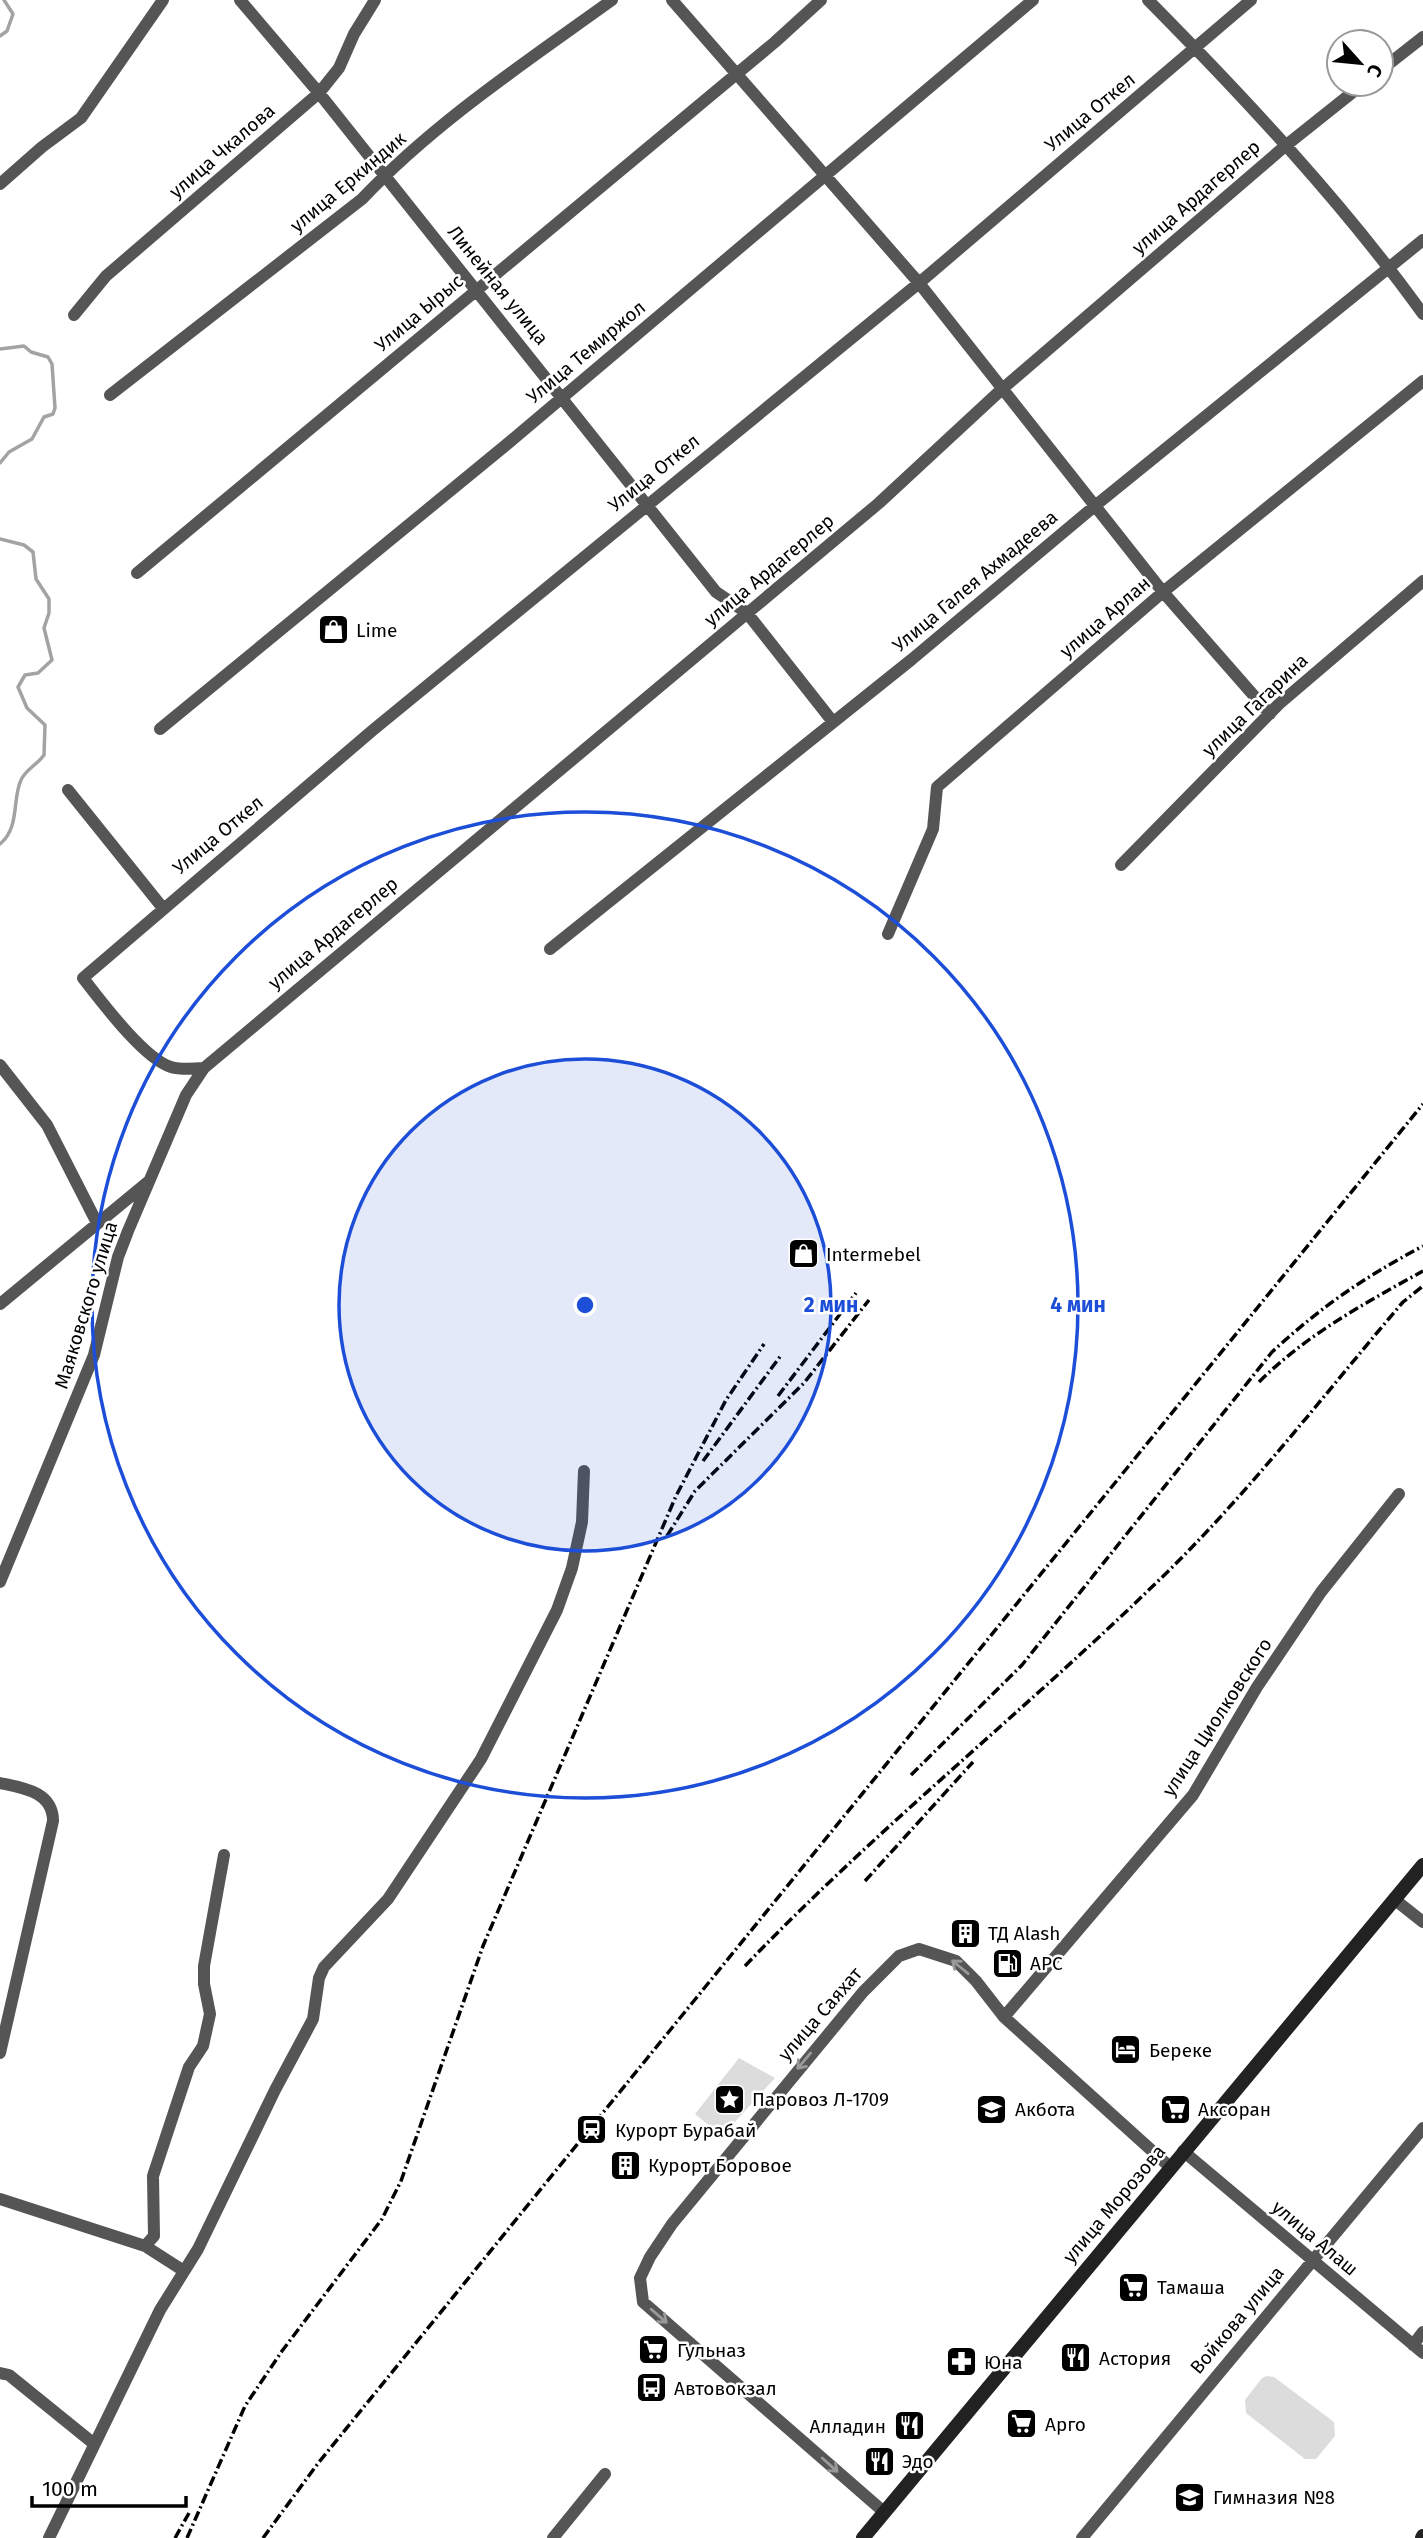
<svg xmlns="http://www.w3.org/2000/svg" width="1423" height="2538" viewBox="0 0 1423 2538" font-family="'Fira Sans',sans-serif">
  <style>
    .green { fill: #dcdcdc }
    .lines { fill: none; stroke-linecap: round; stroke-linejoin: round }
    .stream { stroke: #a3a3a3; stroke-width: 3.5 }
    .street { stroke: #555; stroke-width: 12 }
    .secondary { stroke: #222; stroke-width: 14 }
    .rail { stroke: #000; stroke-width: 3.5; stroke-dasharray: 10 3.5 2 3.5; stroke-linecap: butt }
    .oneway { stroke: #999 }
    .ring { fill: none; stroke: #1d4ed8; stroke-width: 3.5 }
    .labels { text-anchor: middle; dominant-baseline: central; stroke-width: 5; stroke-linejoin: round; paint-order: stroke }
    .street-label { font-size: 19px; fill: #000; stroke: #fff }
    .poi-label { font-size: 19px; fill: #000; stroke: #fff; text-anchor: start }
    .centre { fill: #1d4ed8; stroke: #fff; stroke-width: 3.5 }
    .ring-label { font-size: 21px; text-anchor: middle; font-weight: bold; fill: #1d4ed8; stroke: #fff; stroke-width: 5; stroke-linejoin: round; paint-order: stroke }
  </style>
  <rect width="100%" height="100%" fill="#fff"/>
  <!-- green -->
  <path class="green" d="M 739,2058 L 775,2078 L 722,2136 L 695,2114 Z
    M 1267,2376 L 1274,2377 L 1334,2422 L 1335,2436 L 1316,2459 L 1305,2459 L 1246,2413 L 1245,2400 L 1262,2378 Z"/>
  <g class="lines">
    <!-- stream -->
    <path class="stream" d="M 0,36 L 7,31 L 13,14 L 4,0
      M 0,349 L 24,346 L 31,352 L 48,357 L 52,364 L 55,408 L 53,414 L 44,417 L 32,439 L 9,452 L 0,463
      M 0,539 L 24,545 L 33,552 L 36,579 L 49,599 L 49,613 L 44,628 L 52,660 L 38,673 L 25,675 L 18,687 L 27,708 L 45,725 L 44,755 C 37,765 26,769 21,780 C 12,799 20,828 0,844"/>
    <!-- street -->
    <path class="street" d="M 240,0 L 319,93 L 716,592 L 747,613 L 833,722
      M 672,0 L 919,283 L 1163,592 L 1270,714
      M 1148,0 C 1243,96 1344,204 1423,314
      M 1381,70 L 1423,37
      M 0,184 L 42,147 L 81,118 L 163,0
      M 74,315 L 106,276 L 319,93 L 339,68 L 354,34 L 375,0
      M 110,395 L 362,199 C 435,122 526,62 612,0
      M 137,573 L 775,42 L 821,0
      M 160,729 L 506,445 L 1033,0
      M 68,790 L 162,907
      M 1121,865 L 1279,704 L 1423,581
      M 888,934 L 933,829 L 937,787 L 1163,592 L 1423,381
      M 550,949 L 911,660 L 1096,505 L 1423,240
      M 0,1065 L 47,1125 L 97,1223
      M 204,1068 C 193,1069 181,1070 171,1067 C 144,1059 101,1001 83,978 L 373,730 L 919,283 L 1251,0
      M 0,1304 L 148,1182
      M 0,1582 L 94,1355 L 118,1257 L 128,1231 L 186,1095 L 204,1068 L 879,503 L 1001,390 L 1284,147 L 1363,84
      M 0,1783 C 24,1788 53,1792 53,1821 L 0,2053
      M 1394,1899 L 1423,1922
      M 1004,2017 L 1193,1795 L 1257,1687 L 1321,1592 L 1399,1494
      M 1183,2151 L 1423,2353
      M 0,2199 L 145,2246 L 184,2271
      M 145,2246 L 154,2236 L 153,2176 L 189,2067 L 203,2046 L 210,2014 L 204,1984 L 204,1966 L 224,1855
      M 1413,2345 L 1423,2332
      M 0,2373 L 9,2375 L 93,2443
      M 884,2512 L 643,2302 L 640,2278 L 650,2257 L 672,2224 L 863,1992 L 899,1956 L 919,1949 L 956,1961 L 976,1981 L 1004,2017 L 1170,2167
      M 49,2538 L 160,2310 L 198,2249 L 275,2090 L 313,2019 L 319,1978 L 324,1967 L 388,1899 L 481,1759 L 557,1610 L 572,1568 L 582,1522 L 584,1471
      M 553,2538 L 605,2474
      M 1082,2538 L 1423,2128"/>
    <!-- secondary -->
    <path class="secondary" d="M 863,2538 L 1423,1865
      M 1422,2538 L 1423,2536"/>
    <!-- rail -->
    <path class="rail" d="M 1259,1382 C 1306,1335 1365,1303 1423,1271
      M 778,1396 L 856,1293
      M 703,1461 L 782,1354
      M 667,1536 L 695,1491 L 804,1383 L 869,1300
      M 911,1775 L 1022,1665 L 1272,1352 C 1322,1306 1363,1278 1423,1246
      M 865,1881 L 973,1762
      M 745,1966 C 874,1831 1021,1714 1155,1584 C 1245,1498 1322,1397 1403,1302 L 1423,1286
      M 175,2538 L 189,2513
      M 187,2538 L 245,2406 L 282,2351 L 382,2219 L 401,2181 L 483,1946 L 676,1496 L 726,1400 L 764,1344
      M 263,2538 L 319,2462 L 1423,1104"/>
  </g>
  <!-- one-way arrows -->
  <defs><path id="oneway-shaft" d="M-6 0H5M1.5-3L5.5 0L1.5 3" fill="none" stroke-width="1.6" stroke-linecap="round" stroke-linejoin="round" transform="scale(1.75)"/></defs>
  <g class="oneway">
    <use href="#oneway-shaft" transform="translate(960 1967) rotate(-141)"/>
    <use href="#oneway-shaft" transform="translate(804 2061) rotate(130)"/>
    <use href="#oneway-shaft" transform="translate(659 2316) rotate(41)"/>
    <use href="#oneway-shaft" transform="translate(830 2465) rotate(42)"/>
  </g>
  <!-- distance rings -->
  <circle cx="585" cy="1305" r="246" fill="#1d4ed8" fill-opacity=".12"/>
  <g class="ring">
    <circle cx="585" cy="1305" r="246"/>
    <circle cx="585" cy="1305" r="493"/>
  </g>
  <!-- icons -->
  <defs>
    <symbol id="shop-square" viewBox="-11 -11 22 22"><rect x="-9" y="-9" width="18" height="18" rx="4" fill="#000" stroke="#fff"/><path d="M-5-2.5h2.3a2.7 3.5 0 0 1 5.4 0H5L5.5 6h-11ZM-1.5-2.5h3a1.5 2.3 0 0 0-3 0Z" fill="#fff"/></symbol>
    <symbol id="building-square" viewBox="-11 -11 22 22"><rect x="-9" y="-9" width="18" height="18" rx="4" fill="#000" stroke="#fff"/><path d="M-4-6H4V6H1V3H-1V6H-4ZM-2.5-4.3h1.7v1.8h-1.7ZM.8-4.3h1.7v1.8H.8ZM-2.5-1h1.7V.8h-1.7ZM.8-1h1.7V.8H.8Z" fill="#fff"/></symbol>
    <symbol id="fuel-square" viewBox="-11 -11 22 22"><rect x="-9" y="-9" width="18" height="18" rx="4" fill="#000" stroke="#fff"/><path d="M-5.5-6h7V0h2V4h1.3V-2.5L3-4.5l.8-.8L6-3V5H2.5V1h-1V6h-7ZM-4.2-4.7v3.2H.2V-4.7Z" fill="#fff"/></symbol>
    <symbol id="hotel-square" viewBox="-11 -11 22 22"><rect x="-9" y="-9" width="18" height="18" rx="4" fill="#000" stroke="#fff"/><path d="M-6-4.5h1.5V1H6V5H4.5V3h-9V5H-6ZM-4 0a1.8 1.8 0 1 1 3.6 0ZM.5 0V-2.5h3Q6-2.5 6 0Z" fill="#fff"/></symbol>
    <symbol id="sight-square" viewBox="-11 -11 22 22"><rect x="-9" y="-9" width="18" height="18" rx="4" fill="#000" stroke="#fff"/><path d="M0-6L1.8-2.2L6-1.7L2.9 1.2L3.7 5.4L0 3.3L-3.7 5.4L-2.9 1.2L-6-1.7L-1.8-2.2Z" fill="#fff"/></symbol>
    <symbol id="school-square" viewBox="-11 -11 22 22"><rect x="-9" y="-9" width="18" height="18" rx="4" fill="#000" stroke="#fff"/><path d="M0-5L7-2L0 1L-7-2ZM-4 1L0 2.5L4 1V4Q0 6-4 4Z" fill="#fff"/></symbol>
    <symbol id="supermarket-square" viewBox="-11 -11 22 22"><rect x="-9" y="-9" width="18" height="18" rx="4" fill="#000" stroke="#fff"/><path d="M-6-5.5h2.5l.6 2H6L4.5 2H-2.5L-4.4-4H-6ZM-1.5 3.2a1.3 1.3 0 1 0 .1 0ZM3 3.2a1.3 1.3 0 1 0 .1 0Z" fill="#fff"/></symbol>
    <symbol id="station-square" viewBox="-11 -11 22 22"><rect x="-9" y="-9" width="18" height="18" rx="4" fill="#000" stroke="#fff"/><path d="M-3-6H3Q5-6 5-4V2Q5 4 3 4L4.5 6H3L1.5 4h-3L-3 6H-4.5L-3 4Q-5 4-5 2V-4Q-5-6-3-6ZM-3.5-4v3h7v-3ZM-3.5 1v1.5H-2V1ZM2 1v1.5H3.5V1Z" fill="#fff"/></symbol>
    <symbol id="restaurant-square" viewBox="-11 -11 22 22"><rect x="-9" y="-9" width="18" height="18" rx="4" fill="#000" stroke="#fff"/><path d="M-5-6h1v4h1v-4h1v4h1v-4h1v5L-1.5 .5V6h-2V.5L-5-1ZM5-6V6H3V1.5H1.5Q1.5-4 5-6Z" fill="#fff"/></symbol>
    <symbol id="pharmacy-square" viewBox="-11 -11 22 22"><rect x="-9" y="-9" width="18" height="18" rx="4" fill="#000" stroke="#fff"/><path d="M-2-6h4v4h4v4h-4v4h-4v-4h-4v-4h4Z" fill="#fff"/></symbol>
    <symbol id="bus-square" viewBox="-11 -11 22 22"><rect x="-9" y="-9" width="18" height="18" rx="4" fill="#000" stroke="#fff"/><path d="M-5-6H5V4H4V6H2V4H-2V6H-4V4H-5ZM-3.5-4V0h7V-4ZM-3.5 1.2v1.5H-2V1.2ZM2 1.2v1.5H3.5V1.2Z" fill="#fff"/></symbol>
  </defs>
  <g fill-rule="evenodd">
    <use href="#shop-square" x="316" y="612" width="35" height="35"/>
    <use href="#shop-square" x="786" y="1236" width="35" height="35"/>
    <use href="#building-square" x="948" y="1916" width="35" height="35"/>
    <use href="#fuel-square" x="990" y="1946" width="35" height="35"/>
    <use href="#hotel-square" x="1108" y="2032" width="35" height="35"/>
    <use href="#sight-square" x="712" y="2082" width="35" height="35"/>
    <use href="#school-square" x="974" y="2092" width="35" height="35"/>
    <use href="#supermarket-square" x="1158" y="2092" width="35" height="35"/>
    <use href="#station-square" x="574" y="2112" width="35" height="35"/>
    <use href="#building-square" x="608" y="2148" width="35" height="35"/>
    <use href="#supermarket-square" x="1116" y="2270" width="35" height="35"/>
    <use href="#supermarket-square" x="636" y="2332" width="35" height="35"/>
    <use href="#restaurant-square" x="1058" y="2340" width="35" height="35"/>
    <use href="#pharmacy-square" x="944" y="2344" width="35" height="35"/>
    <use href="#bus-square" x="634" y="2370" width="35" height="35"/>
    <use href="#supermarket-square" x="1004" y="2406" width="35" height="35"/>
    <use href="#restaurant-square" x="892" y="2408" width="35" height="35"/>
    <use href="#restaurant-square" x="862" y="2444" width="35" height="35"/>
    <use href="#school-square" x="1172" y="2480" width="35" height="35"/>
  </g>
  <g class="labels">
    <!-- street labels -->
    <g class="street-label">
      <text transform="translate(1090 112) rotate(-40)">Улица Откел</text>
      <text transform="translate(222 151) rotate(-41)">улица Чкалова</text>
      <text transform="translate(348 182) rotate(-40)">улица Еркиндик</text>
      <text transform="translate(1196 197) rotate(-41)">улица Ардагерлер</text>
      <text transform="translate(498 285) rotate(51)">Линейная улица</text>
      <text transform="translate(419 313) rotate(-40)">Улица Ырыс</text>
      <text transform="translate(586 352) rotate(-40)">Улица Темиржол</text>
      <text transform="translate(654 473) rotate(-39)">Улица Откел</text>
      <text transform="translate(769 570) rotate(-40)">улица Ардагерлер</text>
      <text transform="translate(975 581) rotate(-40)">Улица Галея Ахмадеева</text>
      <text transform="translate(1105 617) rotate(-41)">улица Арлан</text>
      <text transform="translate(1255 705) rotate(-44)">улица Гагарина</text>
      <text transform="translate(218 835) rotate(-40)">Улица Откел</text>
      <text transform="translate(333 933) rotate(-40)">улица Ардагерлер</text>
      <text transform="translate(86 1305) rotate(-73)">Маяковского улица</text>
      <text transform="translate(1217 1717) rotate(-57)">улица Циолковского</text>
      <text transform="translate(820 2014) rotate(-49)">улица Саяхат</text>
      <text transform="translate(1114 2204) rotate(-50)">улица Морозова</text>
      <text transform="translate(1315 2238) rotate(40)">улица Алаш</text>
      <text transform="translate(1237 2320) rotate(-50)">Войкова улица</text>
    </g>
    <!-- poi labels -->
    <g class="poi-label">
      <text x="356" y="630">Lime</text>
      <text x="826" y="1254">Intermebel</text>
      <text x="988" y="1933">ТД Alash</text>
      <text x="1030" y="1963">АРС</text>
      <text x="1149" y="2050">Береке</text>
      <text x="752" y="2099">Паровоз Л-1709</text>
      <text x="1015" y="2109">Акбота</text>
      <text x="1198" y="2109">Аксоран</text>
      <text x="615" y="2130">Курорт Бурабай</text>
      <text x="648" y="2165">Курорт Боровое</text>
      <text x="1157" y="2287">Тамаша</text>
      <text x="677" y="2350">Гульназ</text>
      <text x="1099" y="2358">Астория</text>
      <text x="984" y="2362">Юна</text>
      <text x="674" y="2388">Автовокзал</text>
      <text x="1045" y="2424">Арго</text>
      <text x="886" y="2426" text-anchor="end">Алладин</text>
      <text x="902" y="2461">Эдо</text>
      <text x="1213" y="2497">Гимназия №8</text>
    </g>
  </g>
  <circle cx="585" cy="1305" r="10" class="centre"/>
  <g class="ring-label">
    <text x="831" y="1312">2 мин</text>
    <text x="1078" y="1312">4 мин</text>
  </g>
  <!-- north arrow -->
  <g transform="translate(1360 63) rotate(117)"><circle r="33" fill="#ffffff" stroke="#999999" stroke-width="2"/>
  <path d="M0-5L12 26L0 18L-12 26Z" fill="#000000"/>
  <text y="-10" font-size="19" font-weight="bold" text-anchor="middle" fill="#000000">С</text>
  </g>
  <!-- scale -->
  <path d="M32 2496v10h154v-10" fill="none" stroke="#000000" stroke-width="3.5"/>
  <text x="42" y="2496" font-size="21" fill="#000000" stroke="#ffffff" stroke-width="5" paint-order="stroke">100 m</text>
</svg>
